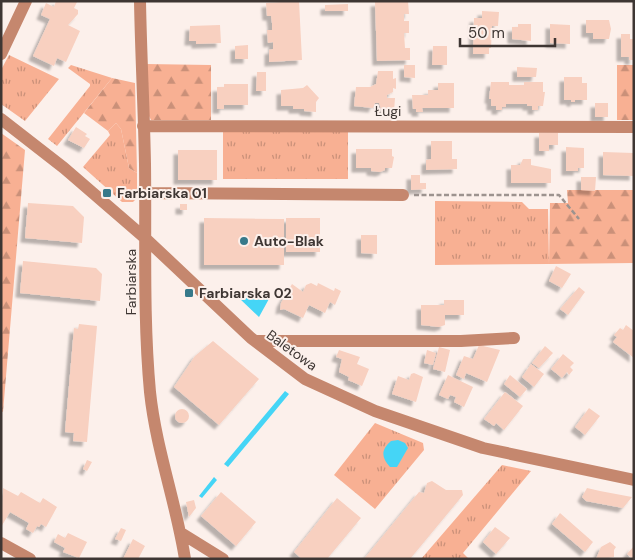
<svg xmlns="http://www.w3.org/2000/svg" width="635" height="560" viewBox="0 0 635 560" font-family="'DM Sans',sans-serif">
  <style>
    .grass { fill: url(#grass-tufts) }
    .forest { fill: url(#forest-firs) }
    .water { fill: #45d5f6 }
    .building { fill: #f8d0c0; filter: url(#shadow) }
    .lines { fill: none; stroke-linecap: round; stroke-linejoin: round }
    .path { stroke: #9d938f; stroke-width: 2.5; stroke-dasharray: 5 2.5; stroke-linecap: butt }
    .minor { stroke: #c5876e; stroke-width: 12 }
    .poi-dot { fill: #37798a; stroke: #fcf0eb; stroke-width: 2 }
    .labels { text-anchor: middle; dominant-baseline: central; stroke-width: 4; stroke-linejoin: round; paint-order: stroke }
    .street-label { font-size: 14px; fill: #3e3633; stroke: #fcf0eb }
    .poi-label { font-size: 14px; font-weight: bold; fill: #3e3633; stroke: #fcf0eb; text-anchor: start }
  </style>
  <defs>
    <pattern id="grass-tufts" width="24" height="20" patternUnits="userSpaceOnUse" patternTransform="scale(1.25)"><rect width="24" height="20" fill="#f8b093"/><path d="M3 7l-1-3M5 7V3M7 7l1-3M15 17l-1-3M17 17v-4M19 17l1-3" fill="none" stroke="#ca9079"/></pattern>
    <pattern id="forest-firs" width="22" height="20" patternUnits="userSpaceOnUse" patternTransform="scale(1.25)"><rect width="22" height="20" fill="#f8b093"/><path d="M5 1l3.5 6h-7zM16 11l3.5 6h-7z" fill="#ca9079"/></pattern>
    <filter id="shadow"><feDropShadow dx="-4.5" dy="4.5" stdDeviation="1" flood-color="#0004"/></filter>
  </defs>
  <rect width="100%" height="100%" fill="#fcf0eb"/>
  <!-- grass -->
  <path class="grass" d="M 9,55 L 59,79 L 25,121 L 1,104 L 1,70 Z
    M 71,65 L 112,78 L 57,146 L 48,139 L 90,86 L 90,84 L 68,68 Z
    M 116,123 L 121,129 L 129,168 L 137,173 L 137,198 L 133,202 L 122,202 L 83,167 L 110,135 L 108,131 Z
    M 223,132 L 348,132 L 348,179 L 223,179 Z
    M 435,201 L 522,202 L 529,209 L 548,209 L 549,264 L 435,265 Z
    M 375,423 L 423,443 L 424,450 L 375,509 L 334,475 Z
    M 502,465 L 531,471 L 463,553 L 469,559 L 421,559 Z"/>
  <!-- forest -->
  <path class="forest" d="M 146,64 L 211,65 L 211,120 L 151,120 L 149,116 Z
    M 617,65 L 634,65 L 634,120 L 617,120 Z
    M 112,78 L 135,83 L 137,173 L 129,168 L 121,129 L 116,123 L 108,131 L 84,113 Z
    M 1,133 L 25,150 L 3,412 L 1,411 Z
    M 567,190 L 634,190 L 634,263 L 549,264 L 550,203 L 568,203 Z"/>
  <!-- water -->
  <path class="water" d="M 270,297 L 259,317 L 239,298 Z
    M 285,391 L 289,394 L 228,467 L 224,464 Z
    M 398,440 L 405,443 L 408,448 L 397,467 L 390,467 C 381,457 381,450 391,441 Z
    M 214,477 L 217,480 L 202,498 L 199,496 Z"/>
  <!-- building -->
  <path class="building" d="M 56,1 L 77,2 L 74,8 L 78,10 L 78,14 L 68,25 L 80,31 L 66,62 L 57,58 L 54,66 L 33,56 L 50,19 L 41,15 L 46,3 L 54,7 Z
    M 299,1 L 302,60 L 269,62 L 269,50 L 273,49 L 273,42 L 268,43 L 267,30 L 272,30 L 272,23 L 271,16 L 267,16 L 266,3 Z
    M 408,1 L 409,14 L 404,14 L 404,21 L 409,21 L 409,33 L 404,33 L 405,48 L 410,48 L 410,60 L 377,61 L 375,2 Z
    M 348,4 L 348,11 L 325,11 L 325,5 Z
    M 482,11 L 499,12 L 498,26 L 492,26 L 491,48 L 489,48 L 489,54 L 473,54 L 474,18 L 482,18 Z
    M 586,20 L 609,20 L 611,29 L 609,39 L 593,39 L 593,33 L 586,33 Z
    M 518,24 L 531,24 L 531,41 L 512,39 L 512,27 L 518,27 Z
    M 550,24 L 570,25 L 570,44 L 550,43 Z
    M 220,25 L 221,43 L 196,44 L 196,41 L 189,41 L 190,26 Z
    M 621,34 L 630,34 L 630,39 L 634,39 L 634,60 L 629,60 L 629,57 L 621,57 Z
    M 248,45 L 248,59 L 235,59 L 235,46 Z
    M 433,46 L 447,46 L 447,65 L 432,65 Z
    M 404,65 L 415,65 L 415,78 L 404,77 Z
    M 517,67 L 537,68 L 536,77 L 517,77 Z
    M 378,71 L 393,71 L 393,79 L 396,78 L 396,89 L 393,88 L 393,92 L 387,95 L 387,98 L 395,98 L 394,111 L 382,112 L 379,103 L 375,103 L 373,108 L 354,106 L 356,87 L 370,87 L 376,84 Z
    M 257,72 L 266,72 L 266,91 L 256,91 Z
    M 564,77 L 582,77 L 582,83 L 587,83 L 587,100 L 575,100 L 575,102 L 571,102 L 571,100 L 564,100 Z
    M 491,82 L 509,82 L 509,85 L 524,85 L 524,82 L 543,82 L 543,92 L 545,92 L 543,106 L 538,106 L 538,110 L 532,110 L 532,106 L 527,106 L 527,104 L 506,104 L 506,107 L 502,107 L 502,110 L 496,110 L 496,106 L 491,106 L 491,99 L 489,99 Z
    M 438,83 L 454,83 L 454,108 L 422,108 L 423,112 L 416,112 L 416,109 L 413,109 L 412,95 L 428,95 L 428,90 L 438,90 Z
    M 224,84 L 248,84 L 248,105 L 224,105 L 224,109 L 217,109 L 217,87 L 224,87 Z
    M 307,85 L 319,98 L 316,102 L 316,112 L 304,111 L 304,109 L 293,109 L 293,106 L 281,106 L 281,90 L 303,88 Z
    M 595,103 L 608,103 L 608,117 L 595,117 Z
    M 76,127 L 87,134 L 85,136 L 90,139 L 84,148 L 68,140 Z
    M 539,133 L 558,133 L 558,145 L 549,145 L 549,151 L 539,151 Z
    M 431,141 L 452,141 L 452,159 L 457,159 L 457,169 L 426,170 L 426,160 L 431,159 Z
    M 566,147 L 584,148 L 584,168 L 578,168 L 578,171 L 566,171 Z
    M 356,149 L 392,149 L 392,156 L 394,157 L 392,168 L 385,168 L 385,170 L 380,172 L 371,171 L 371,168 L 356,168 Z
    M 178,150 L 217,150 L 217,180 L 178,180 Z
    M 603,152 L 634,153 L 634,176 L 603,175 Z
    M 523,159 L 531,159 L 531,165 L 551,169 L 551,183 L 511,183 L 511,165 L 520,165 Z
    M 411,175 L 420,175 L 420,183 L 426,183 L 426,189 L 411,190 Z
    M 581,177 L 596,177 L 595,191 L 581,190 Z
    M 28,203 L 73,206 L 84,217 L 82,243 L 25,238 Z
    M 180,204 L 187,204 L 187,210 L 180,210 Z
    M 204,218 L 284,219 L 284,265 L 204,265 Z
    M 286,218 L 320,218 L 320,252 L 286,252 Z
    M 361,235 L 377,235 L 377,254 L 361,253 Z
    M 23,261 L 96,268 L 102,274 L 100,301 L 20,293 Z
    M 556,266 L 571,274 L 562,288 L 549,281 Z
    M 311,283 L 317,286 L 318,283 L 334,291 L 335,288 L 341,291 L 335,305 L 330,302 L 325,313 L 309,305 L 303,318 L 284,309 L 280,310 L 281,303 L 292,284 L 303,292 L 306,285 Z
    M 579,287 L 585,292 L 568,315 L 560,309 Z
    M 444,300 L 464,300 L 464,315 L 445,315 L 445,325 L 439,327 L 421,325 L 421,305 L 444,305 Z
    M 79,324 L 97,326 L 87,442 L 73,441 L 74,433 L 65,432 L 74,328 L 78,329 Z
    M 626,325 L 634,331 L 634,358 L 613,342 L 617,337 L 614,335 L 620,328 L 623,330 Z
    M 213,341 L 259,379 L 219,425 L 174,387 L 195,356 Z
    M 479,345 L 500,350 L 487,382 L 466,373 L 464,379 L 456,375 L 464,356 L 473,359 Z
    M 545,346 L 553,353 L 539,368 L 532,363 Z
    M 439,347 L 450,350 L 445,372 L 433,369 Z
    M 339,350 L 360,357 L 357,364 L 369,369 L 362,386 L 348,380 L 349,377 L 339,372 L 342,359 L 336,357 Z
    M 427,350 L 436,353 L 433,365 L 424,363 Z
    M 563,354 L 574,363 L 570,367 L 573,370 L 569,375 L 567,372 L 562,378 L 551,369 Z
    M 531,364 L 544,374 L 534,387 L 522,377 Z
    M 414,373 L 423,377 L 416,402 L 392,394 L 398,376 L 409,380 L 411,374 Z
    M 448,375 L 473,387 L 464,407 L 454,402 L 456,397 L 450,395 L 448,399 L 439,395 Z
    M 510,375 L 527,389 L 520,397 L 504,384 Z
    M 505,392 L 523,406 L 504,430 L 496,423 L 494,426 L 484,419 Z
    M 589,408 L 600,416 L 585,435 L 575,427 Z
    M175 416a7 7 0 1 1 14 0a7 7 0 1 1-14 0Z
    M 87,460 L 92,462 L 87,471 L 83,469 Z
    M 432,481 L 446,490 L 462,490 L 463,495 L 410,559 L 364,559 L 419,492 L 424,493 L 427,483 Z
    M 3,488 L 18,496 L 21,492 L 40,503 L 43,498 L 57,507 L 46,527 L 41,524 L 39,527 L 37,526 L 33,533 L 26,529 L 29,523 L 10,512 L 1,527 Z
    M 587,488 L 600,491 L 632,497 L 623,508 L 586,501 L 582,497 Z
    M 221,492 L 256,522 L 236,546 L 201,516 Z
    M 337,498 L 361,518 L 327,559 L 302,559 L 294,552 Z
    M 194,500 L 196,508 L 189,517 L 186,502 Z
    M 560,513 L 593,542 L 585,552 L 552,524 Z
    M 495,527 L 510,538 L 496,554 L 483,542 Z
    M 121,528 L 126,530 L 121,541 L 115,539 Z
    M 68,533 L 87,542 L 79,558 L 63,552 L 65,548 L 54,542 L 58,534 L 65,538 Z
    M 133,539 L 145,546 L 138,559 L 123,559 Z
    M 610,542 L 616,547 L 614,550 L 614,557 L 596,559 L 601,547 Z
    M 634,546 L 634,559 L 633,559 L 627,554 Z"/>
  <g class="lines">
    <!-- path -->
    <path class="path" d="M 414,195 L 559,195 L 579,219"/>
    <!-- minor -->
    <path class="minor" d="M 140,1 C 141,56 144,110 145,164 C 146,240 143,316 150,392 C 156,449 176,502 185,559
      M 1,54 L 26,1
      M 1,119 L 64,168 L 145,238 L 251,338 L 305,379 L 375,411 L 483,448 L 634,480
      M 143,126 L 634,127
      M 145,193 L 403,195
      M 255,341 L 461,341 L 514,338
      M 181,533 L 223,559
      M 1,543 L 30,559"/>
  </g>
  <!-- markers -->
  <g class="poi-dot">
    <rect x="102" y="188" width="10" height="10" rx="2.5"/>
    <circle cx="244" cy="241" r="5"/>
    <rect x="184" y="288" width="10" height="10" rx="2.5"/>
  </g>
  <g class="labels">
    <!-- street labels -->
    <g class="street-label">
      <text x="388" y="111">Ługi</text>
      <text transform="translate(131 282) rotate(-90)">Farbiarska</text>
      <text transform="translate(292 350) rotate(36)">Baletowa</text>
    </g>
    <!-- poi labels -->
    <g class="poi-label">
      <text x="117" y="193">Farbiarska 01</text>
      <text x="254" y="241">Auto-Blak</text>
      <text x="199" y="293">Farbiarska 02</text>
    </g>
  </g>
  <!-- border -->
  <rect width="635" height="560" fill="none" stroke="#3e3633" stroke-width="5"/>
  <!-- scale -->
  <path d="M460 38v8h95v-8" fill="none" stroke="#3e3633" stroke-width="2.5"/>
  <text x="468" y="38" font-size="15" fill="#3e3633" stroke="#fcf0eb" stroke-width="4" paint-order="stroke">50 m</text>
</svg>
